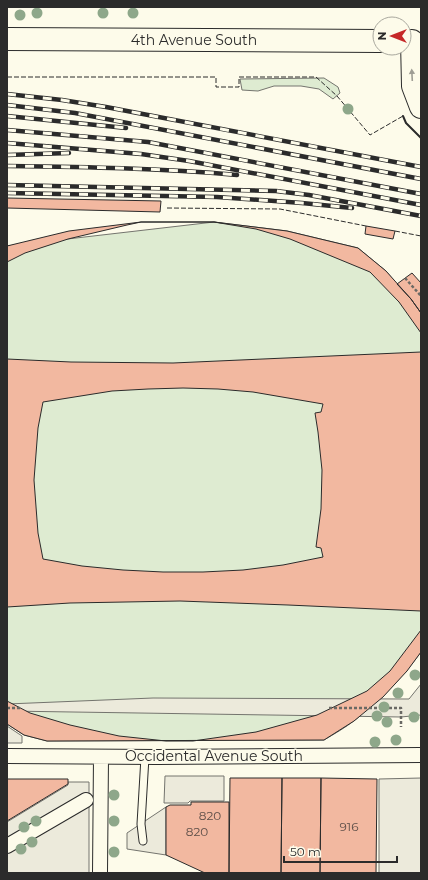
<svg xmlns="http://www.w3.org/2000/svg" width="428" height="880" viewBox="0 0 428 880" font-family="Montserrat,sans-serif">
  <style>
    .green { fill: #deebd1; stroke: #74746e }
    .parking { fill: #eceadb; stroke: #74746e }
    .building { fill: #f2b8a0; stroke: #2b2b2b; fill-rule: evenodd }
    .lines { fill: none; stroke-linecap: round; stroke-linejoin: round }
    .lane-casing { stroke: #2b2b2b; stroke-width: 9 }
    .street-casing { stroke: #2b2b2b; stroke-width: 16 }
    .primary-casing { stroke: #2b2b2b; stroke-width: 24 }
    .highway-casing { stroke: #2b2b2b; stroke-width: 24 }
    .path { stroke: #6a6964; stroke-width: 2.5; stroke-dasharray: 3 2; stroke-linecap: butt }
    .lane { stroke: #fdfbea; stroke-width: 7 }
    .street { stroke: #fdfbea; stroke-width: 14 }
    .primary { stroke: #fdfbea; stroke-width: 22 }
    .highway { stroke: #fdfbea; stroke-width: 22 }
    .rail-casing { stroke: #2b2b2b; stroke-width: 4.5 }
    .rail { stroke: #fdfbea; stroke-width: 3; stroke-dasharray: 9; stroke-linecap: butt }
    .fence { stroke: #2b2b2b; stroke-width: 1; stroke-dasharray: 5 2; stroke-linecap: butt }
    .wall { stroke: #2b2b2b; stroke-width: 2 }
    .tree { fill: #8ea78a }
    .oneway { fill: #9e9d94 }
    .labels { text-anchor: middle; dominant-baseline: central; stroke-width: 3; stroke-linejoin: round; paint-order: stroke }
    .number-label { font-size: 12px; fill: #5d4e48 }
    .street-label { font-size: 14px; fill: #2b2b2b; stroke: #fdfbea }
  </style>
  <rect width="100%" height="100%" fill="#fdfbea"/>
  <!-- green -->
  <path class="green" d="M 324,78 L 338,87 L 340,93 L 333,99 L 319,89 L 301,86 L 274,86 L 258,91 L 242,90 L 240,79 Z
    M 214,222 L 287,231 L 358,248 L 386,271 L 421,313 L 421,652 C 402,678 380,701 355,720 C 345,728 334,734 324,740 L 47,741 L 24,735 L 7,724 L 7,246 Z"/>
  <!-- parking -->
  <path class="parking" d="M 421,684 L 421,715 L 401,717 L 7,711 L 7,704 L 153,698 L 409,699 Z
    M 7,726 L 22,736 L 22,743 L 7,743 Z
    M 165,776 L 224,776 L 224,801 L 190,801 L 188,803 L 164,803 Z
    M 421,778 L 421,873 L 379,873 L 379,779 Z
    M 68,782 L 89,782 L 89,873 L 7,873 L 7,822 L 68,785 Z
    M 166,807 L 166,855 L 127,849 L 127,833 Z"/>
  <!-- building -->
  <path class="building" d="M 7,198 L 161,201 L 160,212 L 7,208 Z
    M 141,222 L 214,222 L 287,231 L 358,248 L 386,271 L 411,299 L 421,313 L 421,652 L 407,671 L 383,697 L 354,721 L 324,740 L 47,741 L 24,735 L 7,724 L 7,246 L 69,231 ZM 183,388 L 218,389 L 253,392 L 323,404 L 321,412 L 315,413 L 318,432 L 322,470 L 321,509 L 316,547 L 321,548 L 323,557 L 283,565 L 243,570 L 203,572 L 163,572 L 123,570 L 82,566 L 43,559 L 38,533 L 34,480 L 38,428 L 43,402 L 112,391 L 148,389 Z
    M 141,222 L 214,222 L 256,229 L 290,239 L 370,272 L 399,302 L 421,333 L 421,352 L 173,363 L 71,362 L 7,359 L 7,262 L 25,253 L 68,239 L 127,225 Z
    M 366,226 L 395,231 L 393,239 L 365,234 Z
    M 412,273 L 421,283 L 421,313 L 411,299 L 397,284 Z
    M 180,601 L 288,605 L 421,611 L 421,630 L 390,671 L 367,691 L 317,715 L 256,732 L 193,741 L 166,741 L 119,736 L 70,725 L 30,713 L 7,701 L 7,607 L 70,603 Z
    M 230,778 L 282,778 L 281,873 L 229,873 Z
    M 282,778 L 321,778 L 320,873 L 281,873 Z
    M 321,778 L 377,779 L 376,873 L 320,873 Z
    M 7,779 L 68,779 L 68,784 L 7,821 Z
    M 191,802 L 229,802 L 229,873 L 205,873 L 166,855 L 166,807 L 170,805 L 191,805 Z"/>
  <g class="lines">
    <defs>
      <path id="lane" d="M 143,841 L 141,824 L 145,757"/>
      <path id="street" d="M 7,756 L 157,757 L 421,755
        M 7,846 L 86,800
        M 100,873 L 101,757"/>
      <path id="primary" d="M 7,39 L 380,41"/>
      <path id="highway" d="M 412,41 L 413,86 L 421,107"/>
    </defs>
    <!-- lane casing -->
    <use href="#lane" class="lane-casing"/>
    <!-- street casing -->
    <use href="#street" class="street-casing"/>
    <!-- primary casing -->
    <use href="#primary" class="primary-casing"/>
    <!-- highway casing -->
    <use href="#highway" class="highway-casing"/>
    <!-- path -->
    <path class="path" d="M 405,278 L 421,296
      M 7,708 L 20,708
      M 329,708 L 401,708 L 401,727"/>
    <!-- lane -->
    <use href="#lane" class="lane"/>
    <!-- street -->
    <use href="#street" class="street"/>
    <!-- primary -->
    <use href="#primary" class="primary"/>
    <!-- highway -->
    <use href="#highway" class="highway"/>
    <defs>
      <path id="rail" d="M 7,94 L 62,100 L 106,107 L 421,167
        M 7,105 L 75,113 L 421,179
        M 7,116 L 126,128
        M 7,130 L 148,142 L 421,194
        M 7,143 L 141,154 L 189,161 L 421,205
        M 7,155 L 69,153
        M 7,166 C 84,167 160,168 237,175
        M 7,185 L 276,191 L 309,195 L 421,216
        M 7,193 L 217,197 L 302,203 L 352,208"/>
    </defs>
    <!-- rail casing -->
    <use href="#rail" class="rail-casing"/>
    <!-- rail -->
    <use href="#rail" class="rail"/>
    <!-- fence -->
    <path class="fence" d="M 7,77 L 216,77 L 216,87 L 239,87 L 239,77 L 316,77 L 337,96 L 370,135 L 403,116
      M 167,208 L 280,209 L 366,226
      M 395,231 L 421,236"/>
    <!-- wall -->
    <path class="wall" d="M 403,116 L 406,123 L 421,138"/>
  </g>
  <!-- trees -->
  <g class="tree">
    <circle cx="37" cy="13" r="5.5"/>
    <circle cx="103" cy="13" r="5.5"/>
    <circle cx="133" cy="13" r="5.5"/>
    <circle cx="20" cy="15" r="5.5"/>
    <circle cx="348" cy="109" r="5.5"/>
    <circle cx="415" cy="675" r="5.5"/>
    <circle cx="398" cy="693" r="5.5"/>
    <circle cx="384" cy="707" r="5.5"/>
    <circle cx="377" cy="716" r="5.5"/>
    <circle cx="414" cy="717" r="5.5"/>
    <circle cx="387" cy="722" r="5.5"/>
    <circle cx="396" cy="740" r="5.5"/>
    <circle cx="375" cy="742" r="5.5"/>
    <circle cx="114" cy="795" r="5.5"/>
    <circle cx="36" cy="821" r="5.5"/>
    <circle cx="114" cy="821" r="5.5"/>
    <circle cx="24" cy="827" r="5.5"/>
    <circle cx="32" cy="842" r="5.5"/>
    <circle cx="21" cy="849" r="5.5"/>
    <circle cx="114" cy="852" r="5.5"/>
  </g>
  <!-- one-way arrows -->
  <defs><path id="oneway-solid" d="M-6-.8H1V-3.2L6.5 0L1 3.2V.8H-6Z"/></defs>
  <use class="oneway" href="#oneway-solid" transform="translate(412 75) rotate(-93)"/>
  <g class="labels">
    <!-- number labels -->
    <g class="number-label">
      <text x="210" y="815">820</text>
      <text x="349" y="826">916</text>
      <text x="197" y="831">820</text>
    </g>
    <!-- street labels -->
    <g class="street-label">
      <text x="194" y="40">4th Avenue South</text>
      <text x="214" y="756">Occidental Avenue South</text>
    </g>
  </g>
  <!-- border -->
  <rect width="428" height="880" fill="none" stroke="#2b2b2b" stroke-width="16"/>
  <!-- north arrow -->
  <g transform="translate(392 36) rotate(270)"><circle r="19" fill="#fdfbea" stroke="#a9a89e"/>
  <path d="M0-3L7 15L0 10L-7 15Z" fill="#c62828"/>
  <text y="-6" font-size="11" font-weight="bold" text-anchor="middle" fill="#2b2b2b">N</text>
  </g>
  <!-- scale -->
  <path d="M284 856v6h113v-6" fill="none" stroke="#2b2b2b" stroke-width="2"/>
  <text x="290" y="856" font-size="12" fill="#2b2b2b" stroke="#fdfbea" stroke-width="3" paint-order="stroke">50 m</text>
</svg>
